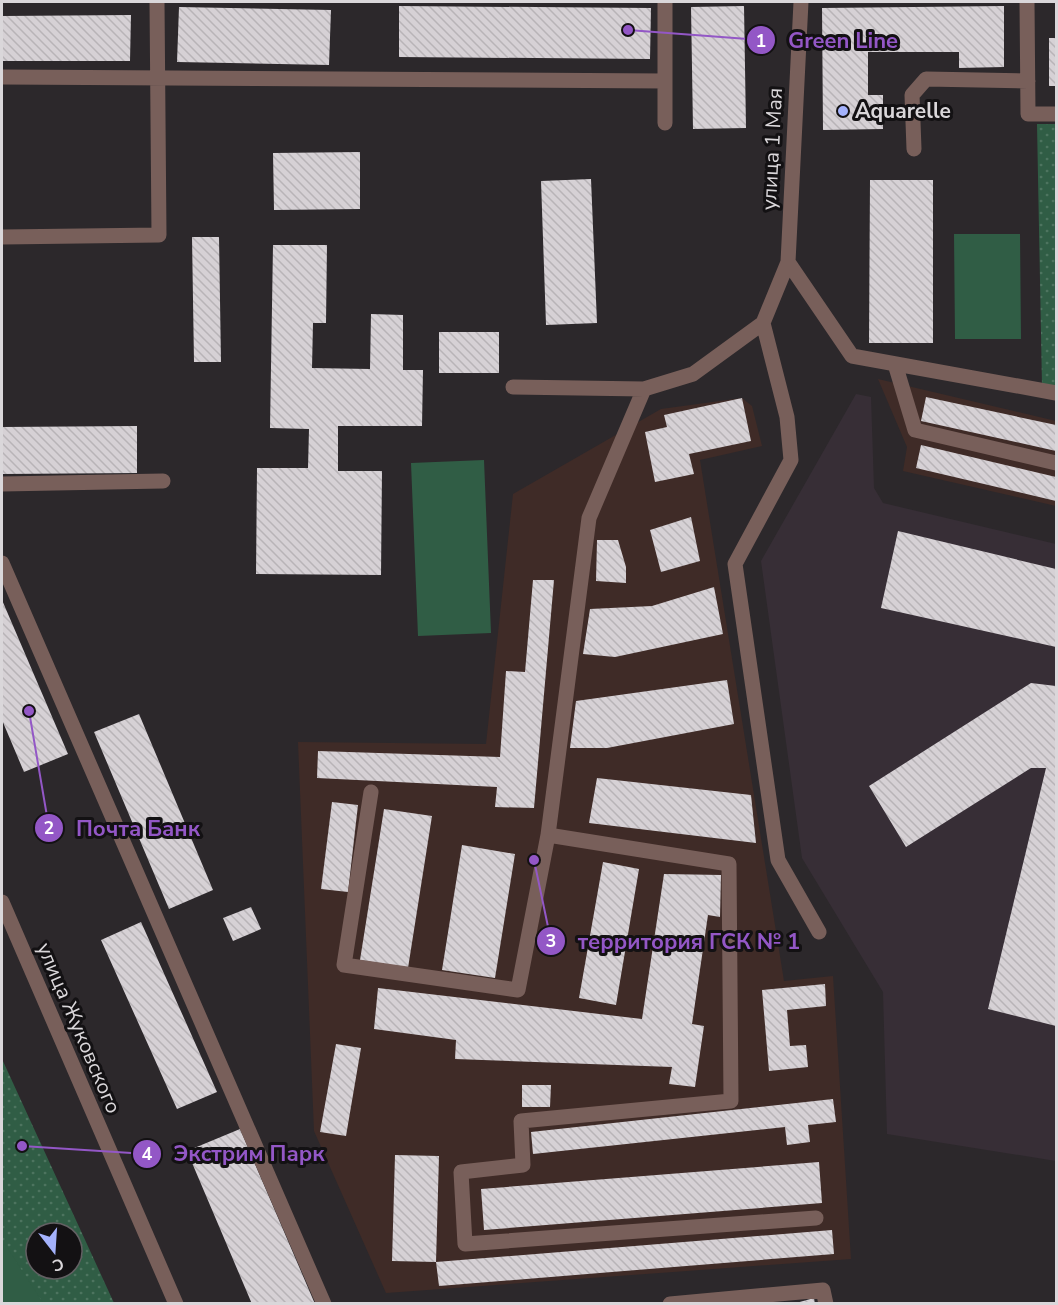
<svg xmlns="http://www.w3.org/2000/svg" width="1058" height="1305" viewBox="0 0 1058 1305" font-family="'Nunito Sans',sans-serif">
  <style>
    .industrial { fill: #3f2b27 }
    .built { fill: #372e36 }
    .grass { fill: url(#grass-dots); fill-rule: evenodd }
    .pitch { fill: #305d45 }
    .building { fill: url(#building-back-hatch) }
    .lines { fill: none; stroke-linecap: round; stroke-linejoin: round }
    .minor { stroke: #785f5a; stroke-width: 15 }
    .poi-dot { fill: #a4b2fc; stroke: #131113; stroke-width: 2 }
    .labels { text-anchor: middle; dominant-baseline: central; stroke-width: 6; stroke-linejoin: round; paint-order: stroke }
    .poi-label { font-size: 21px; font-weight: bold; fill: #dad7da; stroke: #131113; text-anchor: start }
    .street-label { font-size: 21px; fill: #dad7da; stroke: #131113 }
    .leader { fill: none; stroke: #9357c6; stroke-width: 2 }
    .callout-dot { fill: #9357c6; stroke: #131113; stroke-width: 2 }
    .mark-label { font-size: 18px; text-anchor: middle; font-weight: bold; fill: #fff }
    .callout-label { font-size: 22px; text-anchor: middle; font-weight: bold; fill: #9357c6; stroke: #131113; stroke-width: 6; stroke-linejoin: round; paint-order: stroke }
  </style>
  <defs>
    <pattern id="grass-dots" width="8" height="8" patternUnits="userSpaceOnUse" patternTransform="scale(1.5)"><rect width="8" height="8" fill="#305d45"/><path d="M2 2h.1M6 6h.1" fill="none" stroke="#4d745f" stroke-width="1.8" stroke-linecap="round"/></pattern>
    <pattern id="building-back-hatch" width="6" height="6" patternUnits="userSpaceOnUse" patternTransform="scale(1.5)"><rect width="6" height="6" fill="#d6d1d5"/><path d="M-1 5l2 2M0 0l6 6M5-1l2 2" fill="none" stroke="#b8b4b7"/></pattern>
  </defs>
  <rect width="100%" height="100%" fill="#2c282b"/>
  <!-- industrial -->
  <path class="industrial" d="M 878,379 L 1056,421 L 1056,506 L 903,471 L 907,447 Z
    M 742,398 L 752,406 L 762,446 L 700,460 L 784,981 L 833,976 L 851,1259 L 386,1293 L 314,1131 L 298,742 L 486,744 L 513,494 L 661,409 Z"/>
  <!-- built -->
  <path class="built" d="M 856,394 L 871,397 L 874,488 L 883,503 L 1056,544 L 1056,1161 L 887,1134 L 883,992 L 802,858 L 761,561 Z"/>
  <!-- grass -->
  <path class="grass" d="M 1037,124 L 1056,124 L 1056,388 L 1042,385 Z
    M 2,1059 L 114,1303 L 2,1303 ZM 36,1233 L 72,1233 L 72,1269 L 36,1269 Z"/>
  <!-- pitch -->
  <path class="pitch" d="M 954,234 L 1020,234 L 1021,339 L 955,339 Z
    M 484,460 L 491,633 L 418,636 L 411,463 Z
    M 5,1244 L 43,1303 L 2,1303 L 2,1246 Z"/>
  <!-- building -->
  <path class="building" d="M 399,6 L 651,8 L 650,59 L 399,57 Z
    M 744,6 L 746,128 L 693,129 L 691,7 Z
    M 1004,6 L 1004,67 L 959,68 L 959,52 L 868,52 L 868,95 L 883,95 L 883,129 L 823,130 L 822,8 Z
    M 179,7 L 331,10 L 329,65 L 177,62 Z
    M 131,15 L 130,61 L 2,61 L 2,16 Z
    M 1049,38 L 1056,38 L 1056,86 L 1049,86 Z
    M 360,152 L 360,209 L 274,210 L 273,153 Z
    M 591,179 L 597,323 L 546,325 L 541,181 Z
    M 870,180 L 933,180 L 933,343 L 869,343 Z
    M 192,237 L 219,237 L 221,362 L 194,362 Z
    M 273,245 L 327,245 L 326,323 L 313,323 L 312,368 L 370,369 L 371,314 L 403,315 L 403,370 L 423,370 L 422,426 L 338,426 L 338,471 L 382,471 L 381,575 L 256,574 L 257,468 L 308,468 L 309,429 L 270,428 Z
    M 439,332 L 499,332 L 499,373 L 439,373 Z
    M 926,397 L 1056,425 L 1056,451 L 921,421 Z
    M 742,398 L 751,441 L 689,454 L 694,474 L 655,482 L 645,432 L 667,427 L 664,415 Z
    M 137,426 L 137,473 L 2,474 L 2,427 Z
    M 921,445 L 1056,477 L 1056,501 L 916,468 Z
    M 691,517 L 700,561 L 661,572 L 650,530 Z
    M 898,531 L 1056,569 L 1056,647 L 881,608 Z
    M 597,540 L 618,540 L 626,567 L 626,583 L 596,581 Z
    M 533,580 L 554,580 L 534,808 L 495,807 L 497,787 L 317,778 L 318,751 L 500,757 L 506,671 L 525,672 Z
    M 714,587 L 723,634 L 615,657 L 583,654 L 590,609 L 652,606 Z
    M 2,600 L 68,754 L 24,772 L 2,720 Z
    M 727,680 L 734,724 L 607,748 L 570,748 L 576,701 Z
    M 1031,683 L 1056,686 L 1056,1026 L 988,1009 L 1046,768 L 1031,768 L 906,847 L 869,786 Z
    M 139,714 L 213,890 L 169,909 L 94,732 Z
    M 597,778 L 751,795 L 756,843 L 589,823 Z
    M 332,802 L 358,805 L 348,892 L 321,889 Z
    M 384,809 L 432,816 L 408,968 L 360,960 Z
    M 462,845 L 515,854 L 495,978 L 442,970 Z
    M 603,862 L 639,869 L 616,1005 L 579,998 Z
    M 664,874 L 721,875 L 720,917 L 708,915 L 692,1024 L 704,1026 L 695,1087 L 669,1084 L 672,1067 L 455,1059 L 456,1040 L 374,1029 L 378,988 L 642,1019 Z
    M 251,907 L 261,929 L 233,941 L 223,918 Z
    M 141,922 L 217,1092 L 177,1109 L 101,940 Z
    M 825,984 L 826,1006 L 787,1010 L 790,1046 L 806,1045 L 808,1067 L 769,1071 L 762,990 Z
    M 336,1044 L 361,1048 L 346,1136 L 320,1132 Z
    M 522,1085 L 551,1085 L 550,1107 L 522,1107 Z
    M 833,1099 L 836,1122 L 808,1125 L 810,1142 L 787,1145 L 785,1127 L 533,1154 L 531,1132 Z
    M 240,1129 L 315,1304 L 252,1304 L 187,1151 Z
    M 395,1155 L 439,1156 L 436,1262 L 392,1261 Z
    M 819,1162 L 822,1203 L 484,1230 L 481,1189 Z
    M 832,1230 L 834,1254 L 439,1286 L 436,1262 Z
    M 814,1298 L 815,1304 L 796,1304 L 796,1303 Z"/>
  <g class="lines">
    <!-- minor -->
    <path class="minor" d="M 665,2 L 665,123
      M 1027,2 L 1028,114 L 1056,114
      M 2,77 L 665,81
      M 914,149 L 912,95 L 926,79 L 1028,81
      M 2,237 L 159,235 L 157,2
      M 788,262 L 852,356 L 1056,393
      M 763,323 L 787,417 L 791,460 L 735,564 L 778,860 L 819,932
      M 895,364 L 915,430 L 1056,463
      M 513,387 L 644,389 L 693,374 L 763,323 L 788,262 L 801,2
      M 2,484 L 163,481
      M 2,563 L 324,1304
      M 371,792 L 344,965 L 518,990 L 548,835 L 589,518 L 644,389
      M 548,835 L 729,864 L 731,1101 L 521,1121 L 523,1165 L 461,1172 L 465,1244 L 816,1218
      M 2,902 L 176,1304
      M 670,1304 L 823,1290 L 826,1304"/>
  </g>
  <!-- markers -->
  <circle class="poi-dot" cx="843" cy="111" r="6"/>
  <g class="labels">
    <!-- poi labels -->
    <g class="poi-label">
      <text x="855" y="111">Aquarelle</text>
    </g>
    <!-- street labels -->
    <g class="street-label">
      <text transform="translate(772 149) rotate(-87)">улица 1 Мая</text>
      <text transform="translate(79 1028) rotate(67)">улица Жуковского</text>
    </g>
  </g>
  <!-- callouts -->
  <path class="leader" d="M628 30L761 40M29 711L49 828M534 860L551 941M22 1146L147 1154"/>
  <g class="callout-dot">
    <circle cx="628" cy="30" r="6"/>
    <circle cx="29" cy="711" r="6"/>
    <circle cx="534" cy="860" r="6"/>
    <circle cx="22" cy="1146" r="6"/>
    <circle cx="761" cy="40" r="15"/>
    <circle cx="49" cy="828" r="15"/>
    <circle cx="551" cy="941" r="15"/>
    <circle cx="147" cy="1154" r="15"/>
  </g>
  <g class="mark-label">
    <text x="761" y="47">1</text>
    <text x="49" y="834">2</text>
    <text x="551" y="947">3</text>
    <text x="147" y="1160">4</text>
  </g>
  <g class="callout-label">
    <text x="843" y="48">Green Line</text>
    <text x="138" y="836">Почта Банк</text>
    <text x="689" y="949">территория ГСК № 1</text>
    <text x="249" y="1161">Экстрим Парк</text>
  </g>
  <!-- border -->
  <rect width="1058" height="1305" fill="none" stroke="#dad7da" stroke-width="6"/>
  <!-- north arrow -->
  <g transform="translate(54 1251) rotate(163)"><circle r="28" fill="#131113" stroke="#636063" stroke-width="1.5"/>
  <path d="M0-4.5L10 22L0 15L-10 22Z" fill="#a4b2fc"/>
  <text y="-9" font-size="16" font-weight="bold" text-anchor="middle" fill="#dad7da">С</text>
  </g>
</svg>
